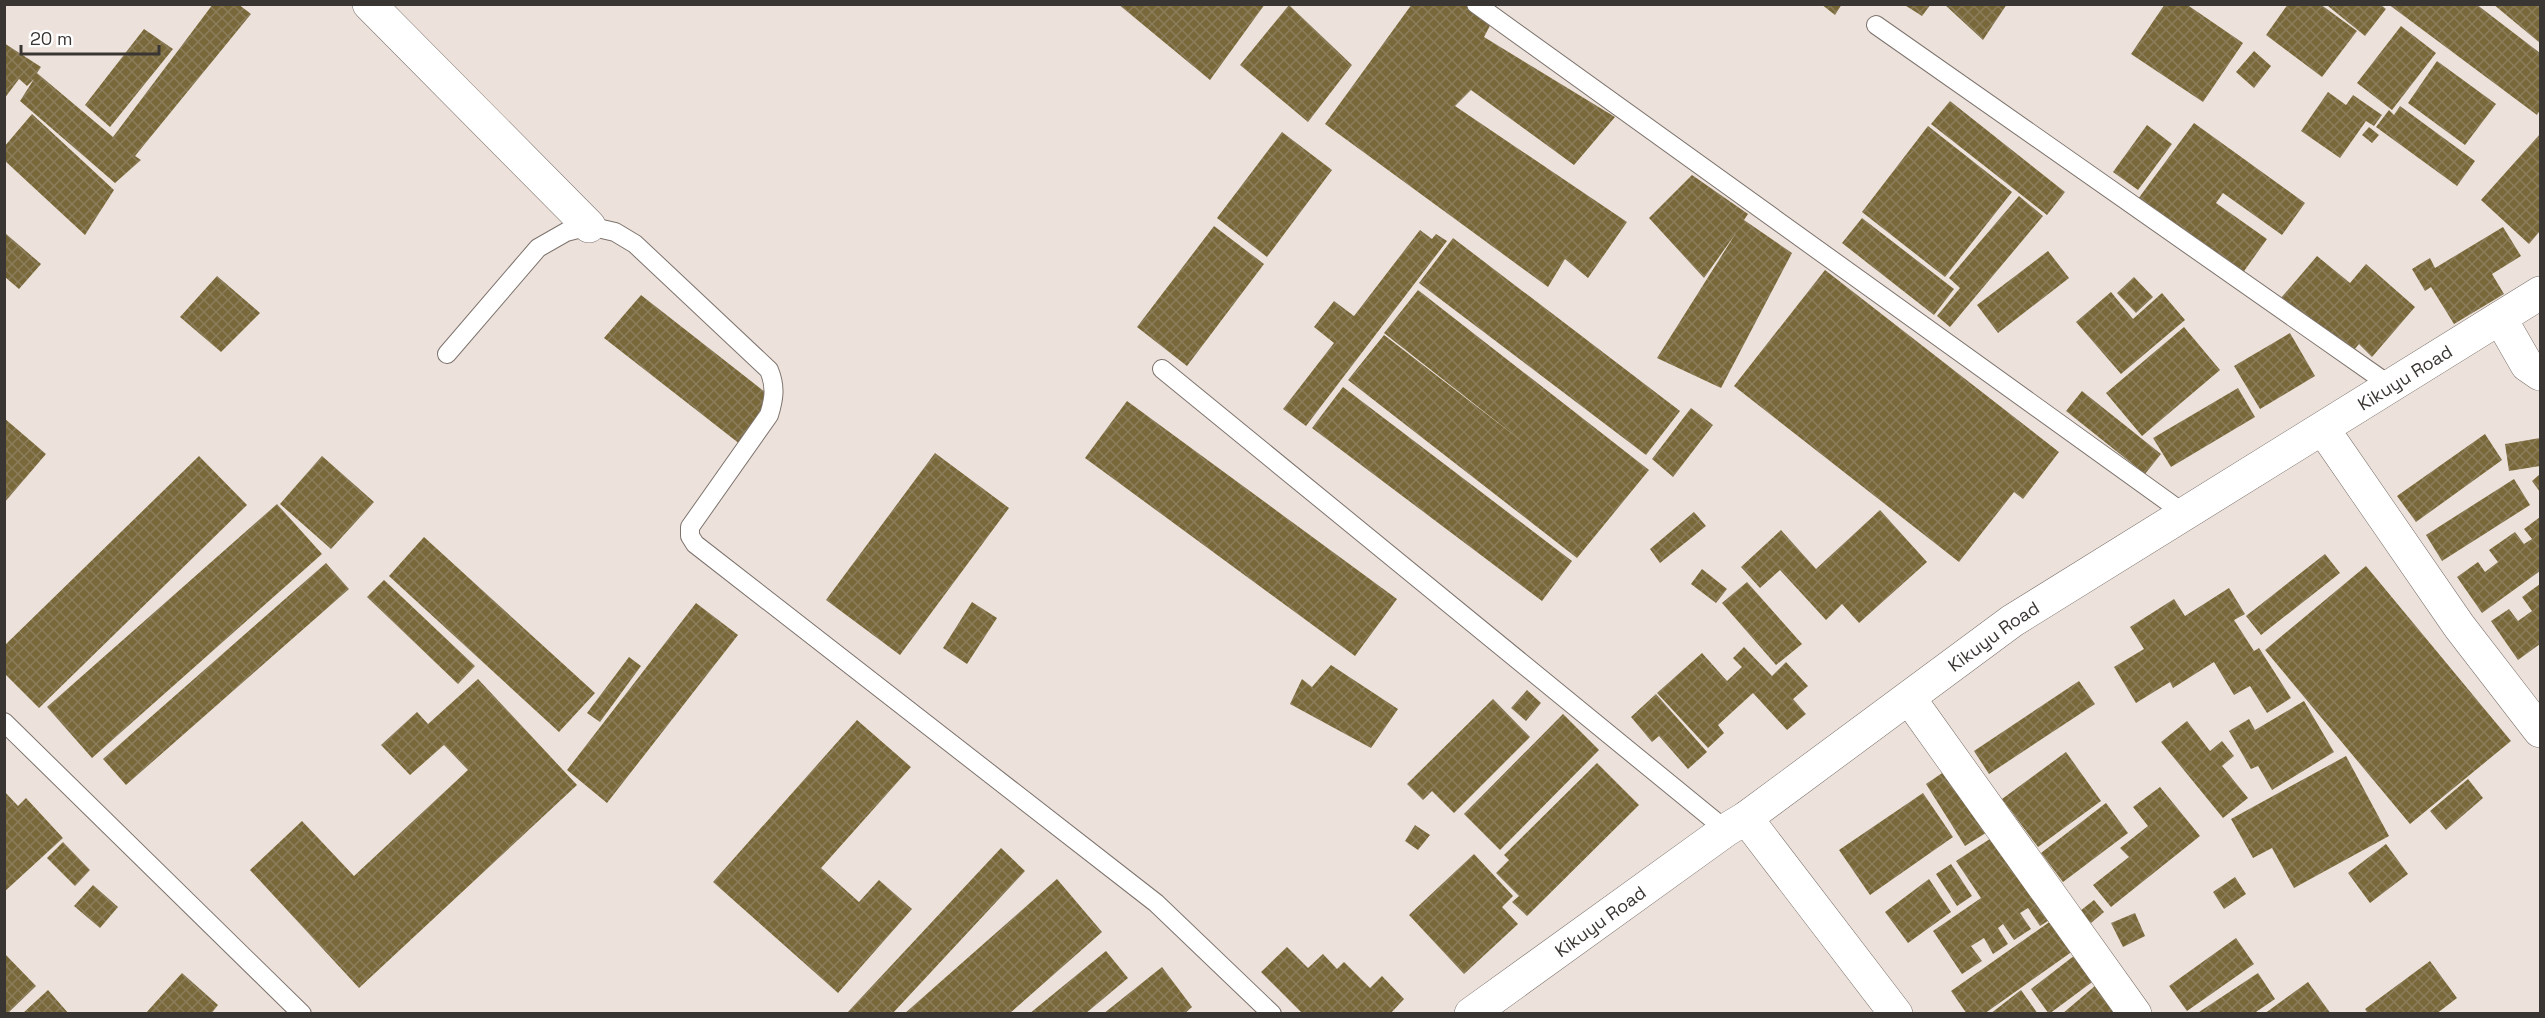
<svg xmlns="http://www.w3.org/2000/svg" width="2545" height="1018" viewBox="0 0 2545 1018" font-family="'Space Grotesk',sans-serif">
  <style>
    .building { fill: url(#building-cross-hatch) }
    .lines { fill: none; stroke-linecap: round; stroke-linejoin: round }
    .service-casing { stroke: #7d736d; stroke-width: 20 }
    .minor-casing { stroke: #7d736d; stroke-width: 34 }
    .secondary-casing { stroke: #7d736d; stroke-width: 34 }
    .service { stroke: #fff; stroke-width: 18 }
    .minor { stroke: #fff; stroke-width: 33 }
    .secondary { stroke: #fff; stroke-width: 33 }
    .labels { text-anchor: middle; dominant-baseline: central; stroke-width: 6; stroke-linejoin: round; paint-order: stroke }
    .street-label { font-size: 18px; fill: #393532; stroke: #fff }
  </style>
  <defs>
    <pattern id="building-cross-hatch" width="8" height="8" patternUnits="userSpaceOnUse" patternTransform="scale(1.5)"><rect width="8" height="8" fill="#79683a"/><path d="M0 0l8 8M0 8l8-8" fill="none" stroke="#8c7e5c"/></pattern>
  </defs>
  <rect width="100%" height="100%" fill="#ede2db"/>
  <!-- building -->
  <path class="building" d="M 213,4 L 238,4 L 251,14 L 135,156 L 141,160 L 115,183 L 20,101 L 34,79 L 27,86 L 19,79 L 4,99 L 4,43 L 41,67 L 37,73 L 113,137 Z
    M 1118,4 L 1265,4 L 1210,80 Z
    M 1412,4 L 1469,4 L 1494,18 L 1484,37 L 1615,117 L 1574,165 L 1471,90 L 1455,106 L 1627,222 L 1588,278 L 1565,259 L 1548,287 L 1325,124 Z
    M 1821,4 L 1842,4 L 1835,15 Z
    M 1903,4 L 1931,4 L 1922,16 Z
    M 1944,4 L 2007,4 L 1983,40 Z
    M 2165,4 L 2186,4 L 2243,43 L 2203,102 L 2131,54 Z
    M 2288,4 L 2320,4 L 2357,31 L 2322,77 L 2266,35 Z
    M 2329,4 L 2380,4 L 2386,9 L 2365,36 L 2328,6 Z
    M 2388,4 L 2476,4 L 2540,53 L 2540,110 L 2537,115 Z
    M 2493,4 L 2540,4 L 2540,43 Z
    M 1289,5 L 1352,65 L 1308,122 L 1240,65 Z
    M 2401,26 L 2436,53 L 2392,110 L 2357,83 Z
    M 144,29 L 173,49 L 110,127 L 85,105 Z
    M 2254,51 L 2271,66 L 2254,88 L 2236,72 Z
    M 2437,61 L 2496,104 L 2465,145 L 2408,103 Z
    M 2328,92 L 2346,105 L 2353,95 L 2382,115 L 2374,126 L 2366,121 L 2340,158 L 2301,131 Z
    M 1950,101 L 2065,192 L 2047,215 L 1931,124 Z
    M 2400,106 L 2475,161 L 2457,186 L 2376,127 L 2389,110 L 2394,115 Z
    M 32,114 L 114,190 L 85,235 L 4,160 L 4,147 Z
    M 2194,123 L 2305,203 L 2282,235 L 2223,193 L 2216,203 L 2267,239 L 2242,274 L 2138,199 Z
    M 2147,125 L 2172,144 L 2138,190 L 2113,172 Z
    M 1928,126 L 2012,192 L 1945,277 L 1862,212 Z
    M 2369,127 L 2379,135 L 2372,143 L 2362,135 Z
    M 1282,132 L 1332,170 L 1267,257 L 1217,218 Z
    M 2540,134 L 2540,231 L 2529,244 L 2481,200 Z
    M 1692,175 L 1748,214 L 1744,220 L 1792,253 L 1721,388 L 1657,358 L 1736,233 L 1704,278 L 1649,218 Z
    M 2019,196 L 2043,216 L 1950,327 L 1937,316 L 1960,288 L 1949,278 Z
    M 1862,218 L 1954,289 L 1934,315 L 1842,243 Z
    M 1214,226 L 1264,264 L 1187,366 L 1137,327 Z
    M 2503,227 L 2521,256 L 2492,274 L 2504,294 L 2454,324 L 2431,287 L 2425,291 L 2412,269 L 2430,258 L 2435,268 Z
    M 1420,230 L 1432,239 L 1436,234 L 1447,241 L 1306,426 L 1283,409 L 1334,343 L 1314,327 L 1334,301 L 1354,316 Z
    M 5,233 L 41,264 L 19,289 L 5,277 Z
    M 1453,238 L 1680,411 L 1646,455 L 1419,283 Z
    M 2048,251 L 2069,278 L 1998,333 L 1977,305 Z
    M 2317,256 L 2350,283 L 2366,264 L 2415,307 L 2372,357 L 2359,344 L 2349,356 L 2281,298 Z
    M 1825,270 L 2059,452 L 2023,499 L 2014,492 L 1959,562 L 1734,386 Z
    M 217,276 L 260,313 L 221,352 L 180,317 Z
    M 2134,277 L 2153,297 L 2136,313 L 2117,293 Z
    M 1418,290 L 1649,470 L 1577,558 L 1348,380 L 1384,335 L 1528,446 L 1384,333 Z
    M 2111,292 L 2133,319 L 2162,293 L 2185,320 L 2121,374 L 2076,322 Z
    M 641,295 L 774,399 L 745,448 L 604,338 Z
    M 2184,327 L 2220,370 L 2142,436 L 2106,393 Z
    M 2290,333 L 2315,376 L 2260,409 L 2234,366 Z
    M 1343,387 L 1572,561 L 1542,601 L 1312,428 Z
    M 2238,388 L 2255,417 L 2171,467 L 2153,438 Z
    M 2082,391 L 2161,454 L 2145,474 L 2066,411 Z
    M 1127,401 L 1397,599 L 1355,656 L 1085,458 Z
    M 1691,408 L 1713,425 L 1673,477 L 1652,459 Z
    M 4,418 L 46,454 L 4,503 Z
    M 2485,434 L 2502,460 L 2416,522 L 2397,496 Z
    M 2540,438 L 2540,466 L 2509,471 L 2505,444 Z
    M 935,453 L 1009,508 L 900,655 L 826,600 Z
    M 199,456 L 247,505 L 39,708 L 4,673 L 4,646 Z
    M 322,456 L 374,502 L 331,549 L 280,504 Z
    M 2540,474 L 2540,492 L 2532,481 Z
    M 2514,479 L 2530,505 L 2442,561 L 2426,535 Z
    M 277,504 L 322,554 L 92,758 L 47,707 Z
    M 1880,510 L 1927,562 L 1859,623 L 1842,604 L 1826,620 L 1780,570 L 1760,588 L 1741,567 L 1781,530 L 1816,569 Z
    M 1694,512 L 1706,526 L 1660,563 L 1650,549 Z
    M 2540,517 L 2540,571 L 2482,613 L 2457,577 L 2478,562 L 2485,572 L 2498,562 L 2489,550 L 2515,532 L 2524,544 L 2532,539 L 2524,529 Z
    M 424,537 L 595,693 L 559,732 L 389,576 Z
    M 2325,554 L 2340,573 L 2261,635 L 2246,616 Z
    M 326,563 L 349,589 L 126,785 L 103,759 Z
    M 2366,566 L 2511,741 L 2410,824 L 2265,650 Z
    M 1702,569 L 1727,589 L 1716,603 L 1691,584 Z
    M 384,580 L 475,666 L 458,684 L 367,597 Z
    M 1747,582 L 1802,644 L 1776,665 L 1722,603 Z
    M 2540,584 L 2540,644 L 2518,660 L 2491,621 L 2509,609 L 2518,621 L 2532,611 L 2522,597 Z
    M 2229,588 L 2245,614 L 2234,620 L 2254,651 L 2259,648 L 2291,698 L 2267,713 L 2250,686 L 2234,695 L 2214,662 L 2173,688 L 2170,682 L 2136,703 L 2114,667 L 2144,649 L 2130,627 L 2174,599 L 2185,616 Z
    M 972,602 L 997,618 L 967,664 L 943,648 Z
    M 696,603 L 738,635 L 607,803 L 567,770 Z
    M 1744,647 L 1772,676 L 1786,662 L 1808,686 L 1793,699 L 1806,714 L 1787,730 L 1753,693 L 1718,725 L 1724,733 L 1708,748 L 1657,693 L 1702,653 L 1727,681 L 1742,667 L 1733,658 Z
    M 629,657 L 641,666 L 600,722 L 587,713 Z
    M 1331,665 L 1398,709 L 1371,748 L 1290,704 L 1302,679 L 1312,687 Z
    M 478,679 L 577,785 L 359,988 L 250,870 L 302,821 L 354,876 L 468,770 L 444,745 L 410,775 L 381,745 L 417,712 L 428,724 Z
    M 2079,681 L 2095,704 L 1989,774 L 1974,751 Z
    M 1527,690 L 1541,703 L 1526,721 L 1511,708 Z
    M 1656,694 L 1707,752 L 1688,769 L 1659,736 L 1652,742 L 1631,717 Z
    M 1493,699 L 1530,737 L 1454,813 L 1432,791 L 1423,800 L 1407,784 Z
    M 2304,701 L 2334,752 L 2272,790 L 2258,766 L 2251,769 L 2229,731 L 2249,719 L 2255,730 Z
    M 1563,714 L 1599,750 L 1500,850 L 1464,814 Z
    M 857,720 L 911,767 L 821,868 L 859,902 L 879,880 L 912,909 L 838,993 L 713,882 Z
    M 2187,721 L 2210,751 L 2222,741 L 2234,756 L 2222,766 L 2248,798 L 2223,818 L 2161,742 Z
    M 2066,752 L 2101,801 L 2038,847 L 2002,799 Z
    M 2346,756 L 2389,836 L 2294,888 L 2272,848 L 2253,858 L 2231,819 Z
    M 1597,763 L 1639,805 L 1527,916 L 1512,902 L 1519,896 L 1496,873 L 1509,860 L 1504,855 Z
    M 1951,767 L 1992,829 L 1965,846 L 1926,784 Z
    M 2468,779 L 2483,798 L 2446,830 L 2430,811 Z
    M 2160,787 L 2200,836 L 2111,907 L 2093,885 L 2129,857 L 2120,848 L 2148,826 L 2133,807 Z
    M 4,791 L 18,806 L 26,798 L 63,838 L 4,892 Z
    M 1923,793 L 1953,837 L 1870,895 L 1839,850 Z
    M 2106,803 L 2128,833 L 2063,882 L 2041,853 Z
    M 1415,825 L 1430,835 L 1418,850 L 1405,841 Z
    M 1996,835 L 2051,919 L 2040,926 L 2028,908 L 2020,913 L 2031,929 L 2014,940 L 2003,924 L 1998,928 L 2008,944 L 1993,954 L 1984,938 L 1971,946 L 1982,961 L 1962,974 L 1933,931 L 1981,898 L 1956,861 Z
    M 63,842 L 90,870 L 75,886 L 47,858 Z
    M 2386,844 L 2408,874 L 2370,903 L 2348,873 Z
    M 1001,848 L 1025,871 L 892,1014 L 846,1014 Z
    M 1474,854 L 1513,896 L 1502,907 L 1518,924 L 1464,974 L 1409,915 Z
    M 1951,864 L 1972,896 L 1957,906 L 1936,874 Z
    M 2235,877 L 2246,894 L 2224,909 L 2213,892 Z
    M 1057,879 L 1102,932 L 1009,1014 L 904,1014 Z
    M 1929,879 L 1951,912 L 1908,943 L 1885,912 Z
    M 93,885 L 118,907 L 100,928 L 74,906 Z
    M 2094,900 L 2104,912 L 2091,923 L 2080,911 Z
    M 2135,913 L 2145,936 L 2123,947 L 2111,923 Z
    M 2058,916 L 2080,946 L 1984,1014 L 1967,1014 L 1951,991 Z
    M 2236,938 L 2254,964 L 2187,1011 L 2169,986 Z
    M 1287,947 L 1308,968 L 1323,954 L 1337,969 L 1344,962 L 1370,988 L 1382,976 L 1404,999 L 1390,1014 L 1303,1014 L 1261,972 Z
    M 1106,951 L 1128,978 L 1085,1014 L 1029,1014 Z
    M 2079,952 L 2099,977 L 2049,1014 L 2031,989 Z
    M 4,953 L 36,986 L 7,1014 L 4,1014 Z
    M 2430,961 L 2457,998 L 2436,1014 L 2368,1014 L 2365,1009 Z
    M 1162,967 L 1192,1007 L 1184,1014 L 1103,1014 Z
    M 182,973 L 218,1005 L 211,1014 L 145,1014 Z
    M 2258,973 L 2275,999 L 2253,1014 L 2196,1014 Z
    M 2102,980 L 2122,1014 L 2062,1014 Z
    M 2308,982 L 2331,1014 L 2264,1014 Z
    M 48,990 L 69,1014 L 22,1014 Z
    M 2021,990 L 2038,1014 L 1990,1014 Z"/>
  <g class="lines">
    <defs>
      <path id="service" d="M 1476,4 L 2185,514
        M 1876,25 L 2391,386
        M 447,354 L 538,248 L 566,232 L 589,226 L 615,232 L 635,244 L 769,370 C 776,387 774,399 769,415 L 690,527 L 690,536 L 695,544 L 1156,903 L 1272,1014
        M 1162,369 L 1726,830
        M 4,722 L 302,1014"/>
      <path id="minor" d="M 369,4 L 589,226
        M 2500,318 L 2527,365 L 2540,374
        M 2323,429 L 2459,626 L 2540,731
        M 1909,698 L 2135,1014
        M 1746,818 L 1896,1014"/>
      <g id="secondary">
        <path id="s1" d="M 1471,1014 L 1726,830 L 1746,818 L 2012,621 L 2540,293"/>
      </g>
    </defs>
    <!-- service casing -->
    <use href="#service" class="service-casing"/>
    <!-- minor casing -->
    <use href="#minor" class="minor-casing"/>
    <!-- secondary casing -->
    <use href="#secondary" class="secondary-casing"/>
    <!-- service -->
    <use href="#service" class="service"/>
    <!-- minor -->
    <use href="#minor" class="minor"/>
    <!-- secondary -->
    <use href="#secondary" class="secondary"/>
  </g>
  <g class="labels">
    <!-- street labels -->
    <g class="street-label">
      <text stroke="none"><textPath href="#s1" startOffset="1131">Kikuyu Road</textPath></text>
      <text stroke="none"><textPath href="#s1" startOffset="645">Kikuyu Road</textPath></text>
      <text stroke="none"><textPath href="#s1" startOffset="159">Kikuyu Road</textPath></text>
    </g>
  </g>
  <!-- border -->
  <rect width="2545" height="1018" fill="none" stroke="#393532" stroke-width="12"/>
  <!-- scale -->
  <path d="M21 45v9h138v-9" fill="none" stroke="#393532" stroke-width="3"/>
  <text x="30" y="45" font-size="18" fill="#393532" stroke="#ffffff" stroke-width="4.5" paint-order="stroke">20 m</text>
</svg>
